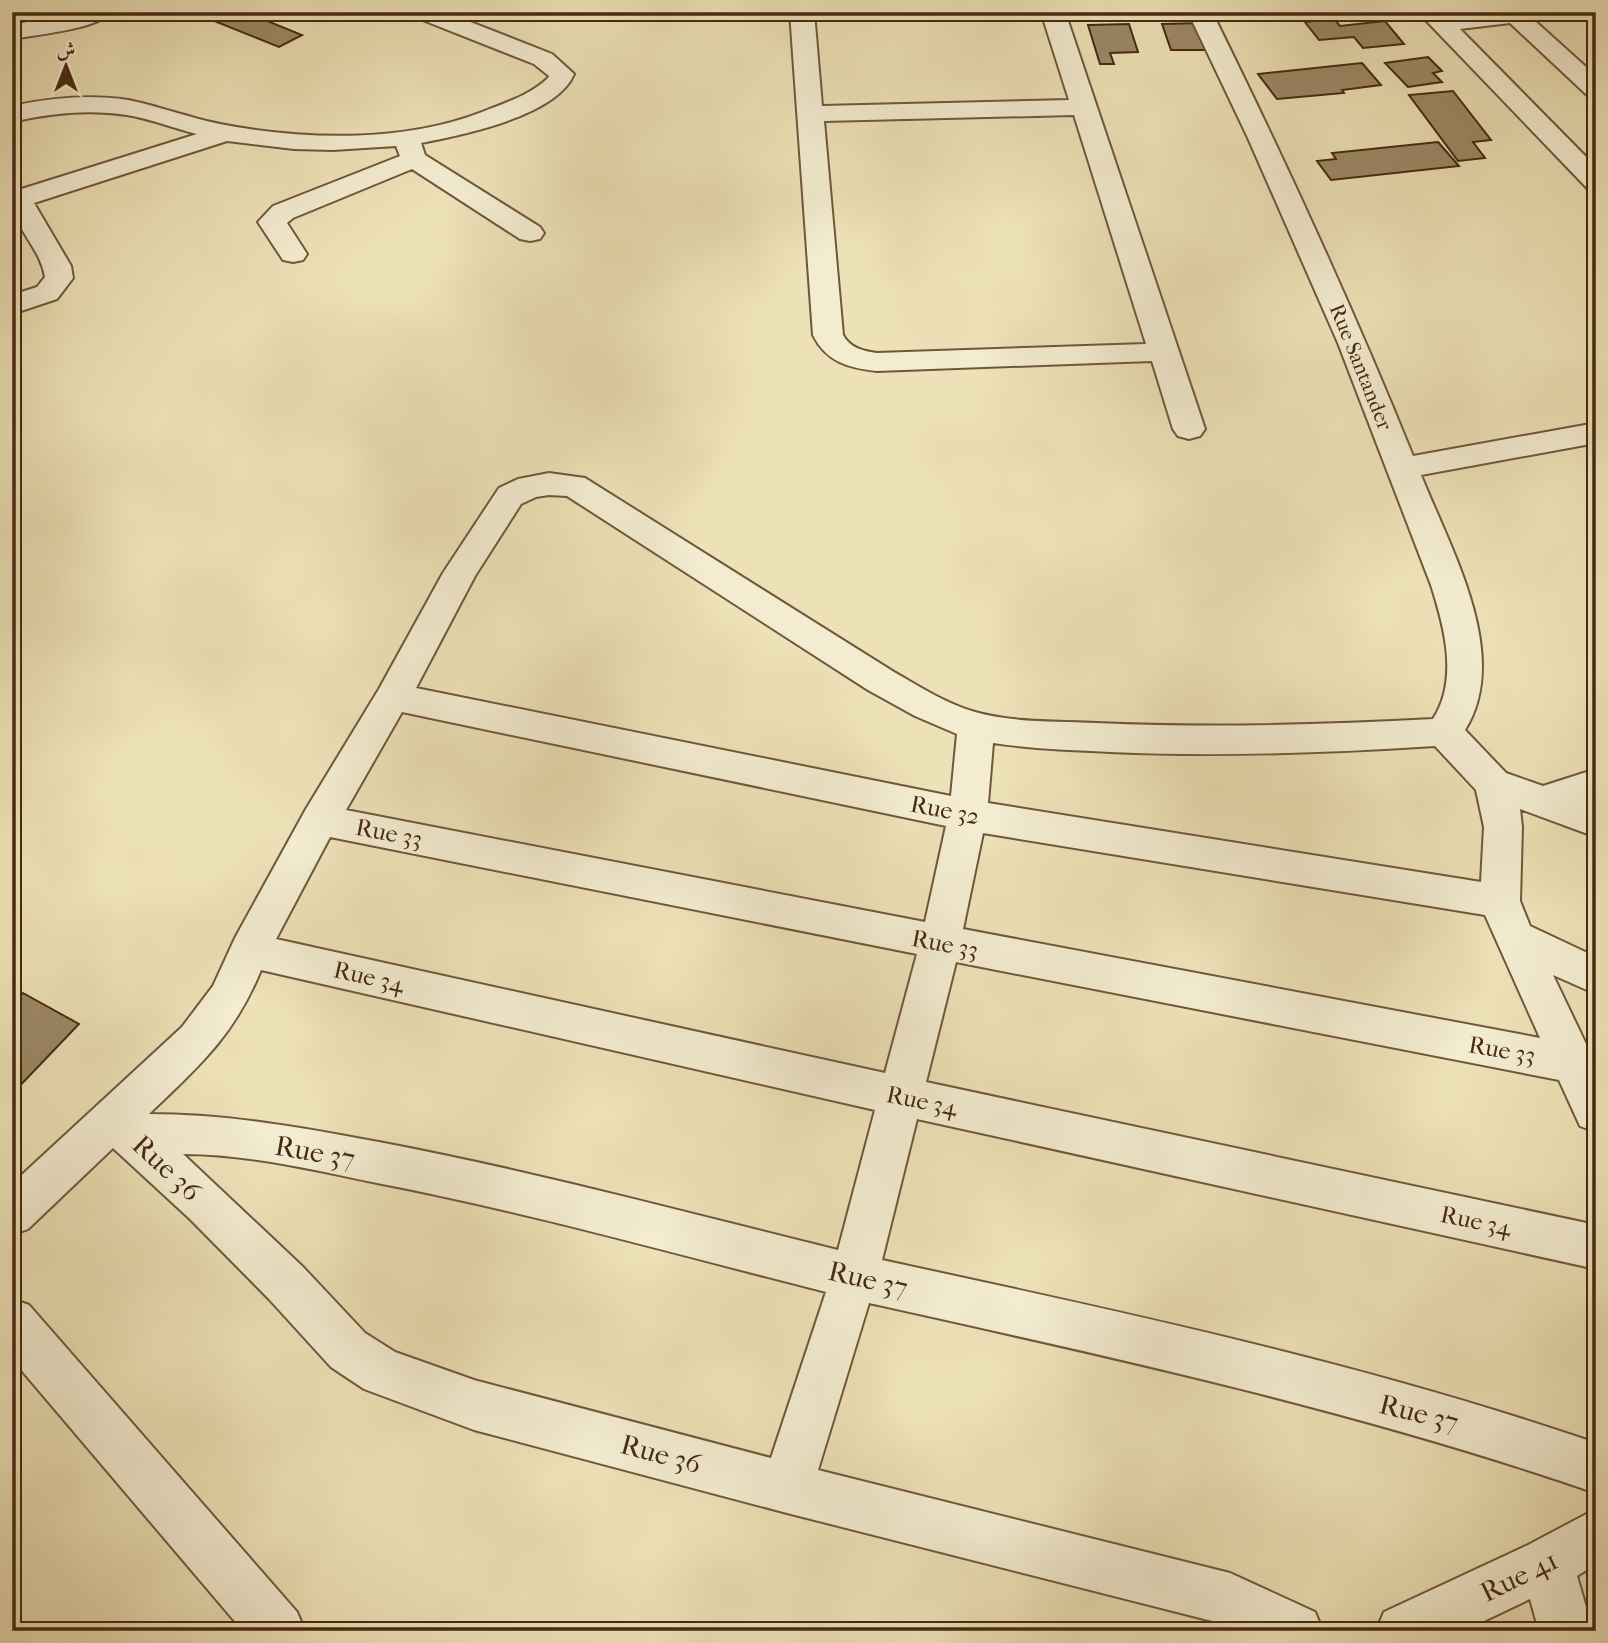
<svg xmlns="http://www.w3.org/2000/svg" width="1608" height="1643" viewBox="0 0 1608 1643" font-family="'IM FELL French Canon',Amiri,serif">
  <style>
    .building { fill: #9d8968; stroke: #472913; stroke-width: 2 }
    .lines { fill: none; stroke-linecap: round; stroke-linejoin: round }
    .minor-casing { stroke: #70573c; stroke-width: 4 }
    .minor { fill: #f3ecd0; fill-rule: evenodd }
    .labels { text-anchor: middle; dominant-baseline: central; stroke-width: 5; stroke-linejoin: round; paint-order: stroke }
    .far-street-label { font-size: 21px; fill: #472913; stroke: #f3ecd0 }
    .street-label { font-size: 24px; fill: #472913; stroke: #f3ecd0 }
    .near-street-label { font-size: 28px; fill: #472913; stroke: #f3ecd0 }
  </style>
  <rect width="100%" height="100%" fill="#ede1b7"/>
  <filter id="stains"><feTurbulence type="fractalNoise" baseFrequency=".00286" numOctaves="4"/><feColorMatrix values="0 0 0 0 .2 0 0 0 0 .09 0 0 0 0 .02 0 0 0 .5 -.17"/></filter>
  <radialGradient id="worn" r=".72"><stop offset=".6" stop-color="#630" stop-opacity="0"/><stop offset="1" stop-color="#630" stop-opacity=".3"/></radialGradient>
  <!-- building -->
  <path class="building" d="M 192,12 L 245,12 L 302,35 L 279,47 Z
    M 1127,12 L 1164,12 L 1165,16 L 1129,17 Z
    M 1308,12 L 1388,12 L 1392,17 L 1368,19 L 1364,15 L 1333,18 L 1340,26 L 1385,21 L 1404,44 L 1363,48 L 1354,37 L 1319,40 L 1305,22 L 1315,21 Z
    M 1203,23 L 1212,50 L 1171,50 L 1162,24 Z
    M 1129,24 L 1138,52 L 1110,53 L 1114,64 L 1100,64 L 1088,25 Z
    M 1428,57 L 1442,71 L 1433,73 L 1442,82 L 1408,87 L 1385,63 Z
    M 1362,63 L 1381,85 L 1342,90 L 1344,93 L 1277,99 L 1258,74 Z
    M 1453,91 L 1491,140 L 1473,142 L 1485,158 L 1458,161 L 1409,95 Z
    M 1438,142 L 1459,166 L 1331,180 L 1317,161 L 1336,159 L 1332,153 Z
    M 23,993 L 79,1024 L 12,1094 L 12,1004 Z"/>
  <g class="lines">
    <defs>
      <path id="minor" d="M 76,12 L 111,12 C 99,29 34,35 12,39 L 12,25 Z
        M 411,12 L 445,12 L 552,54 L 574,74 C 557,116 462,135 421,143 L 425,155 L 540,227 L 544,233 L 540,239 L 530,241 L 520,239 L 412,169 L 293,218 L 287,223 L 307,254 L 303,260 L 293,262 L 283,260 L 258,222 L 273,206 L 400,156 L 396,146 L 333,150 L 294,149 L 227,141 L 34,203 L 71,266 L 73,278 L 57,299 L 12,314 L 12,295 L 37,287 L 45,277 C 39,243 12,231 12,192 L 197,134 C 173,128 151,119 127,115 C 89,109 50,113 12,122 L 12,106 C 50,98 89,94 128,100 C 159,106 189,118 220,124 C 303,140 402,143 482,112 C 504,103 531,95 548,78 L 549,76 L 534,64 L 415,17 Z
        M 790,12 L 814,12 L 822,106 L 1069,100 L 1041,12 L 1065,12 L 1205,429 L 1200,436 L 1189,439 L 1178,436 L 1173,429 L 1152,361 L 877,371 C 849,368 826,362 813,335 ZM 1074,115 L 1146,344 L 877,353 C 863,351 850,348 843,335 L 824,121 Z
        M 1188,12 L 1212,12 C 1284,158 1352,305 1413,456 L 1596,423 L 1596,443 L 1421,475 C 1450,548 1512,655 1465,730 L 1506,773 L 1543,786 L 1596,769 L 1596,799 L 1585,802 L 1596,806 L 1596,837 L 1520,809 L 1522,827 L 1520,901 L 1530,926 L 1596,957 L 1596,994 L 1553,975 L 1596,1065 L 1596,1132 L 1580,1126 L 1559,1080 L 956,962 L 926,1082 L 1596,1225 L 1596,1269 L 917,1119 L 882,1260 C 1122,1312 1363,1363 1596,1443 L 1596,1493 C 1359,1411 1113,1357 869,1303 L 818,1470 L 1230,1573 L 1315,1612 L 1323,1631 L 1238,1631 L 1224,1624 L 787,1513 L 474,1430 L 364,1389 L 331,1367 L 269,1299 L 190,1219 L 113,1148 L 28,1229 L 12,1235 L 12,1184 L 182,1027 L 213,986 L 235,938 L 306,809 L 379,689 L 443,573 L 499,488 L 518,479 L 549,473 L 585,478 L 894,672 C 919,686 946,704 975,712 C 1014,723 1057,721 1097,723 C 1209,728 1321,725 1433,719 C 1459,679 1444,626 1431,585 L 1338,343 L 1248,138 ZM 549,495 L 567,496 L 868,690 L 915,716 L 957,734 L 951,796 L 416,688 L 475,576 L 521,504 L 536,497 ZM 402,712 L 946,826 L 925,922 L 346,810 ZM 993,743 C 1032,749 1071,750 1110,752 C 1219,757 1327,753 1435,746 L 1476,790 L 1484,827 L 1481,882 L 988,803 ZM 983,833 L 1485,915 L 1540,1038 L 963,929 ZM 330,837 L 917,954 L 885,1073 L 276,939 ZM 261,970 L 875,1110 L 838,1250 C 687,1213 537,1172 384,1143 C 306,1128 228,1114 149,1114 C 199,1066 234,1036 261,970 ZM 183,1154 C 247,1154 314,1170 377,1183 C 528,1212 676,1254 826,1292 L 771,1458 L 474,1380 L 395,1352 L 365,1333 L 303,1267 Z
        M 1418,12 L 1443,12 L 1447,16 L 1483,12 L 1551,12 L 1548,18 L 1535,21 L 1596,76 L 1596,97 L 1587,95 L 1510,23 L 1460,29 L 1596,167 L 1596,190 L 1587,188 Z
        M 12,1299 L 29,1305 L 297,1612 L 305,1631 L 243,1631 L 12,1359 Z
        M 1596,1509 L 1596,1564 L 1577,1576 L 1593,1631 L 1539,1631 L 1530,1599 L 1463,1631 L 1376,1631 L 1384,1612 L 1528,1545 Z"/>
    </defs>
    <!-- minor casing -->
    <use href="#minor" class="minor-casing"/>
    <!-- minor -->
    <use href="#minor" class="minor"/>
  </g>
  <g class="labels">
    <!-- far-street labels -->
    <g class="far-street-label">
      <text transform="translate(1361 367) rotate(68)">Rue Santander</text>
    </g>
    <!-- street labels -->
    <g class="street-label">
      <text transform="translate(945 810) rotate(11)">Rue 32</text>
      <text transform="translate(389 833) rotate(11)">Rue 33</text>
      <text transform="translate(945 944) rotate(11)">Rue 33</text>
      <text transform="translate(369 977) rotate(13)">Rue 34</text>
      <text transform="translate(1502 1050) rotate(10)">Rue 33</text>
      <text transform="translate(922 1101) rotate(12)">Rue 34</text>
      <text transform="translate(1476 1221) rotate(12)">Rue 34</text>
    </g>
    <!-- near-street labels -->
    <g class="near-street-label">
      <text transform="translate(315 1152) rotate(10)">Rue 37</text>
      <text transform="translate(167 1168) rotate(43)">Rue 36</text>
      <text transform="translate(868 1279) rotate(13)">Rue 37</text>
      <text transform="translate(1419 1413) rotate(14)">Rue 37</text>
      <text transform="translate(661 1454) rotate(15)">Rue 36</text>
      <text transform="translate(1519 1576) rotate(-26)">Rue 41</text>
    </g>
  </g>
  <!-- margin -->
  <rect width="1608" height="1643" fill="none" stroke="#ede1b7" stroke-width="42"/>
  <rect x="14" y="14" width="1580" height="1615" fill="none" stroke="#472913" stroke-width="3.5"/>
  <rect x="21" y="21" width="1566" height="1601" fill="none" stroke="#472913" stroke-width="2"/>
  <!-- north arrow -->
  <g transform="translate(66 66)" stroke="#f3ecd0" stroke-width="5" paint-order="stroke">
  <path d="M0-5L12 26L0 18L-12 26Z" fill="#472913"/>
  <text y="-10" font-size="19" font-weight="bold" text-anchor="middle" fill="#472913">ش</text>
  </g>
  <rect width="100%" height="100%" filter="url(#stains)"/>
  <rect width="100%" height="100%" fill="url(#worn)"/>
</svg>
